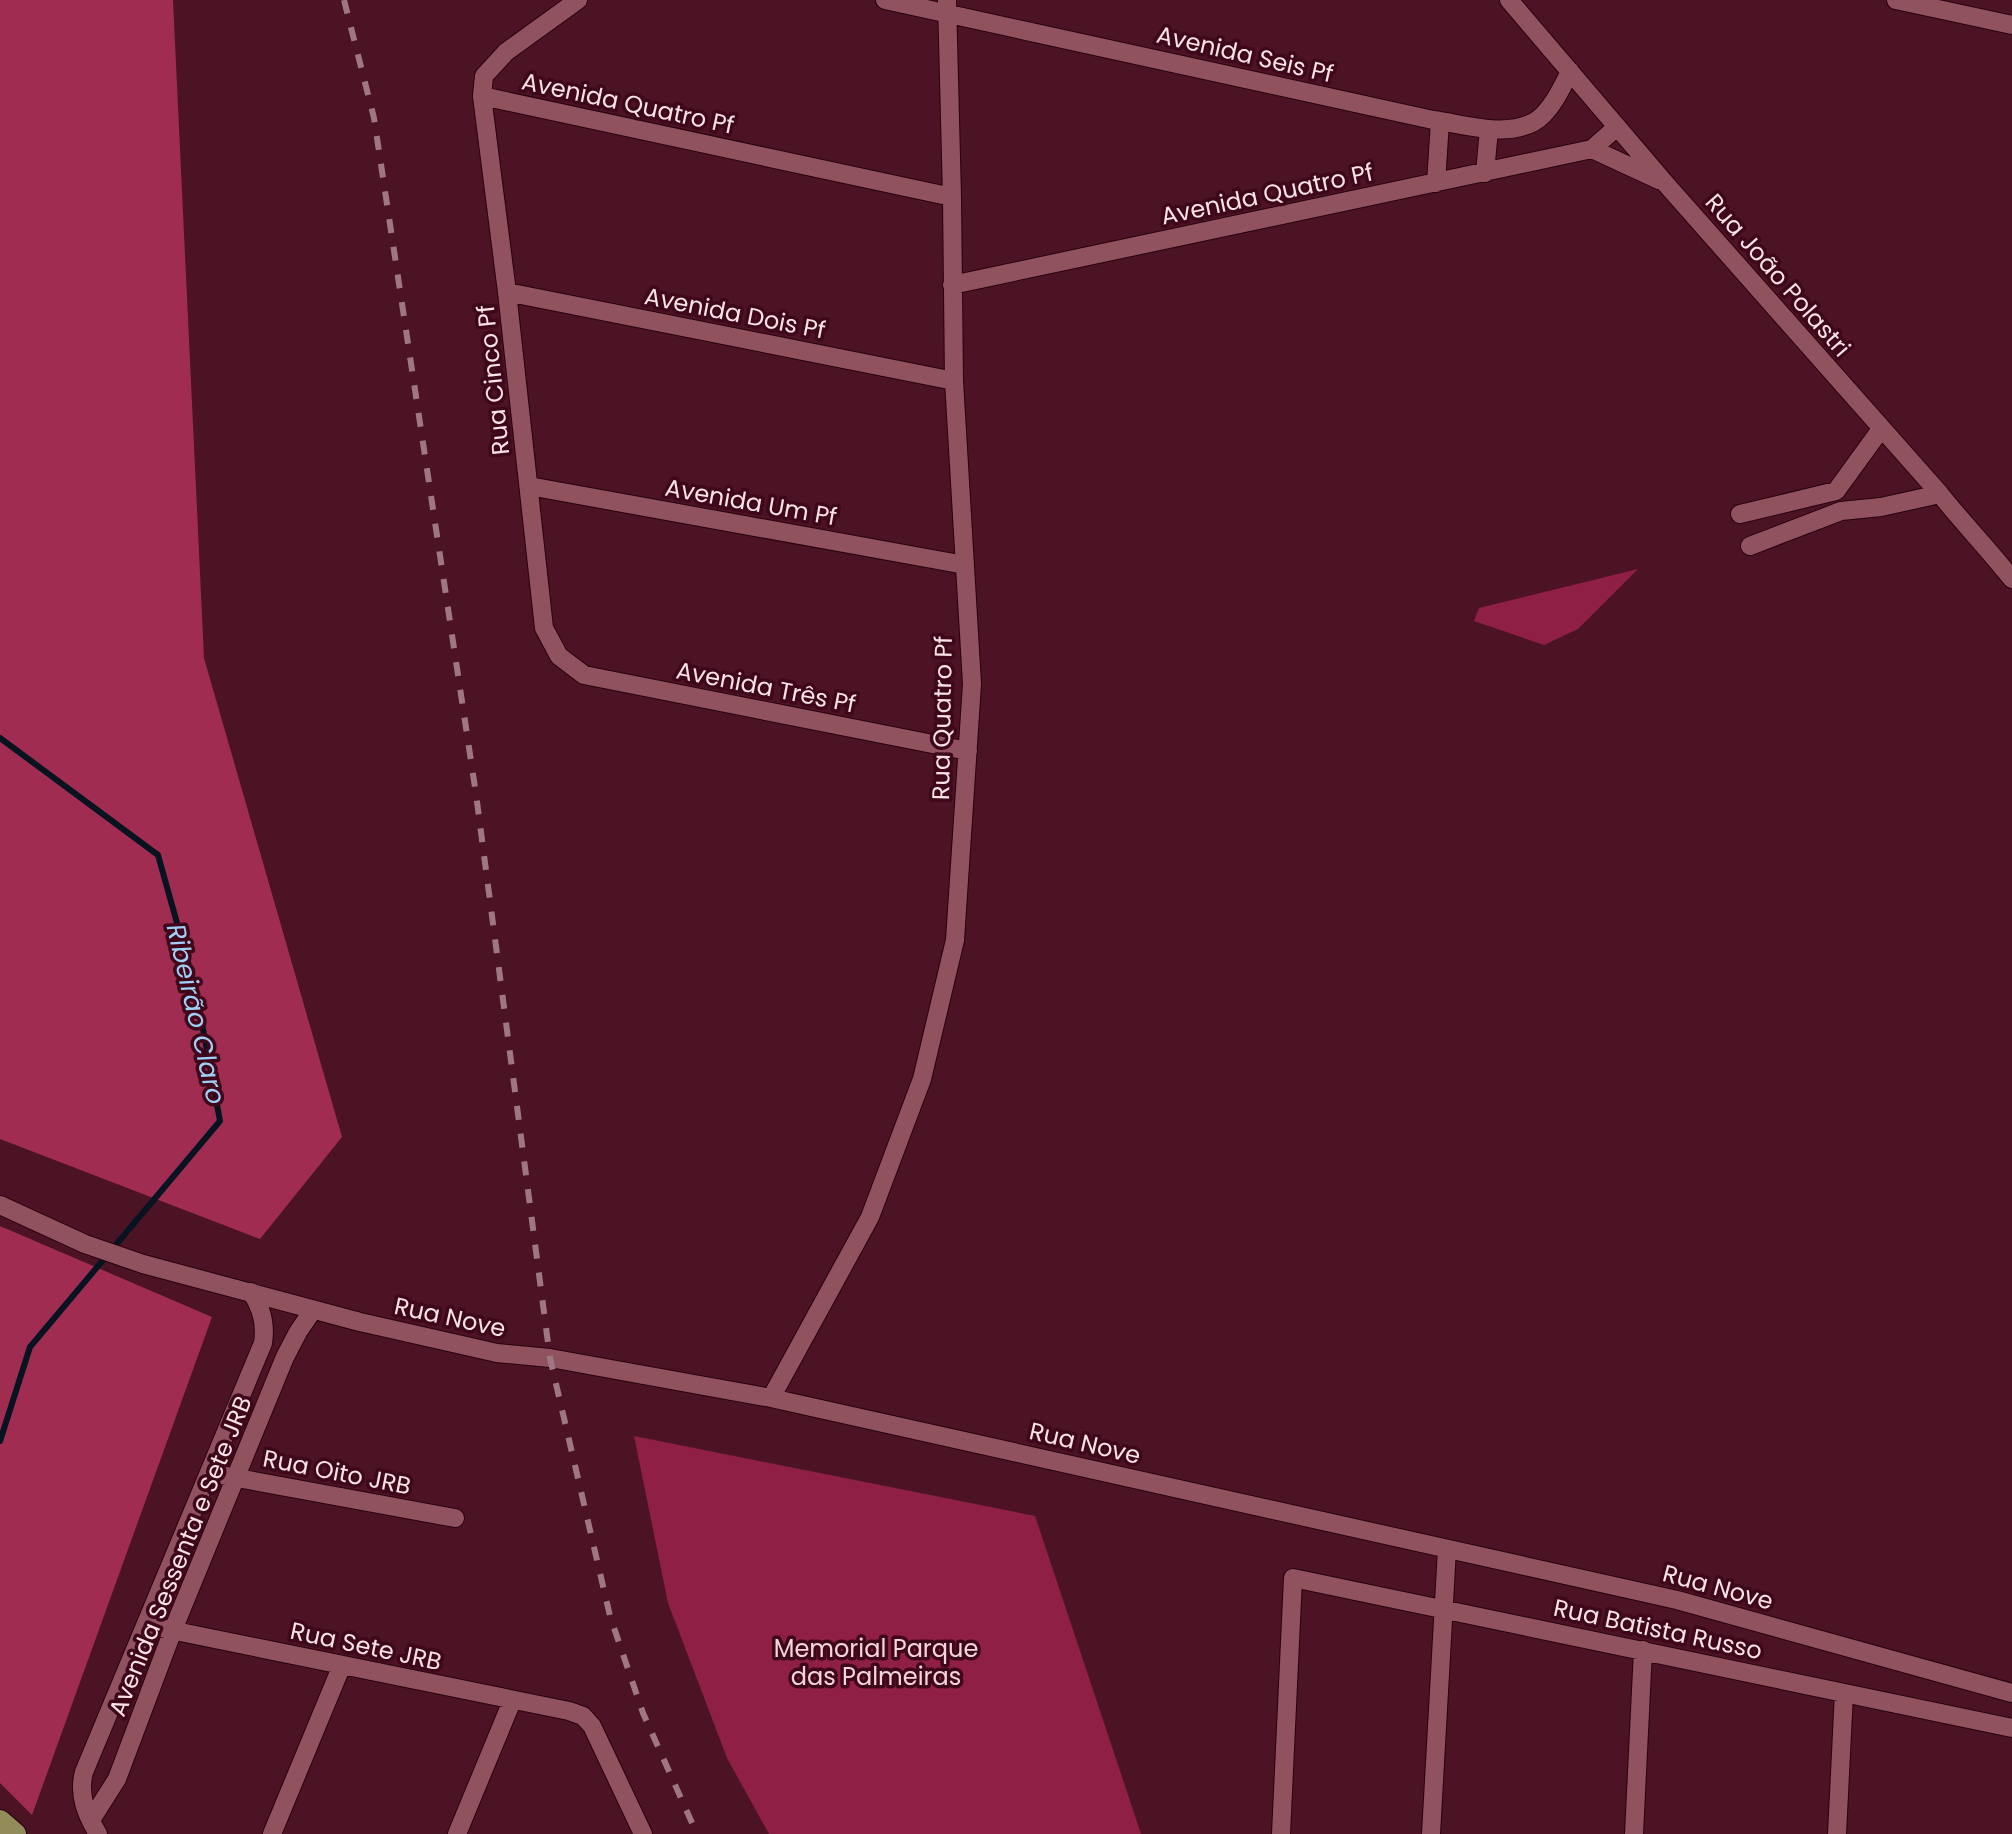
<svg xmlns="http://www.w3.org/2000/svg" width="2012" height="1834" viewBox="0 0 2012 1834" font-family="Poppins,sans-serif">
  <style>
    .green { fill: #901f46 }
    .forest { fill: #a02c51 }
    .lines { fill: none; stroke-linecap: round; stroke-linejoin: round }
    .stream { stroke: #071420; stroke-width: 6 }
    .minor-casing { stroke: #29020e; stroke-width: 20 }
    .primary-casing { stroke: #29020e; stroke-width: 24 }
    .minor { stroke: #915260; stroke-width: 18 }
    .primary { stroke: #928c5a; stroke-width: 22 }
    .rail { stroke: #9f7782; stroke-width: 6; stroke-dasharray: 14 14; stroke-linecap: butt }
    .labels { text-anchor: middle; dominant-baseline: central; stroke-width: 7; stroke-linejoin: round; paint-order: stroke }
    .street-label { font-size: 24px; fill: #fae3e7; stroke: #3f071a }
    .park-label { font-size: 24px; fill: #f5d5da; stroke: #3f071a }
    .water-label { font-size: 26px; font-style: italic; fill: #a2cff7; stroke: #3f071a }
  </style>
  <rect width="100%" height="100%" fill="#4b1324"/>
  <!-- green -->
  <path class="green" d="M 1638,569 L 1578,629 L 1544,645 L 1474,621 L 1479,608 Z
    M 634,1436 L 1035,1516 L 1141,1834 L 769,1834 L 727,1758 L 668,1603 Z"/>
  <!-- forest -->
  <path class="forest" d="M 0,0 L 173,0 L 204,658 L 342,1137 L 260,1239 L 0,1139 Z
    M 0,1226 L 212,1317 L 32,1815 L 0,1783 Z"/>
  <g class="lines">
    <!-- stream -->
    <path class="stream" d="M 0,738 L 158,855 L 196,991 L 220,1121 L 30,1347 L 0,1441"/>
    <defs>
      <path id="minor" d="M 578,0 L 506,52 L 484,76 L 482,96 L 507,292 L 544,628 L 559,656 L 584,675 L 968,751
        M 885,0 L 1433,120 C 1464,124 1504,138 1534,122 C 1550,113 1562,88 1570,71
        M 1509,0 L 1665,183 L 1940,494 C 1963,523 1989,550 2012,579
        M 1896,0 L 2012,25
        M 482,96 L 952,197
        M 1592,149 L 1659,180
        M 1485,173 L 1489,129
        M 1436,183 L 1440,121
        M 952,285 L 1592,149 L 1617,127
        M 507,292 L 954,381
        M 529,486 L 965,565
        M 1740,514 L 1836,491 L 1881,429
        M 1750,546 L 1841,511 L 1881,507 L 1940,494
        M 0,1205 L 85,1244 L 143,1264 L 360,1322 L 497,1353 L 550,1358 L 771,1398 L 1677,1600 L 2012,1693
        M 771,1398 L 870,1217 L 922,1079 L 955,940 L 972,684 L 954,381 L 952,197 L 947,0
        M 210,1473 L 455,1518
        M 146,1625 L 569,1711 L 583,1716 L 592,1726 L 643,1834
        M 91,1820 L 117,1779 L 173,1630 L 285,1357 L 298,1332 L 313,1310
        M 98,1834 C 86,1814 78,1795 84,1772 L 263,1343 C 266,1324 262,1308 251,1292
        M 272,1834 L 342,1665
        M 457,1834 L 512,1701
        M 1281,1834 L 1293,1578 L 2012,1728
        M 1431,1834 L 1447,1549
        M 1634,1834 L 1643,1650
        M 1837,1834 L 1844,1693"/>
      <path id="primary" d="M 0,1821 L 15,1834"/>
    </defs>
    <!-- minor casing -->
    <use href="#minor" class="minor-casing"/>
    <!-- primary casing -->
    <use href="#primary" class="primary-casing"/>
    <!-- minor -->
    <use href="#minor" class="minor"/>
    <!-- primary -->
    <use href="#primary" class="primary"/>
    <!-- rail -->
    <path class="rail" d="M 344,0 L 374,118 L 476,794 L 550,1358 L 610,1616 L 643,1713 L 697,1834"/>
  </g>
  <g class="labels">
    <!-- street labels -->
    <g class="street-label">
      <text transform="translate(1245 54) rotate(13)">Avenida Seis Pf</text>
      <text transform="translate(628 103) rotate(12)">Avenida Quatro Pf</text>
      <text transform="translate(1267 194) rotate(-12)">Avenida Quatro Pf</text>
      <text transform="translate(1778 275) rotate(49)">Rua João Polastri</text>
      <text transform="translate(735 313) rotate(11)">Avenida Dois Pf</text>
      <text transform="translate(493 380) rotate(-96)">Rua Cinco Pf</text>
      <text transform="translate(751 502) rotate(10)">Avenida Um Pf</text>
      <text transform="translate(766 687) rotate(11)">Avenida Três Pf</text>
      <text transform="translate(942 718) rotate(-89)">Rua Quatro Pf</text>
      <text transform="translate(450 1317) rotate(12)">Rua Nove</text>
      <text transform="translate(1085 1443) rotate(13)">Rua Nove</text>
      <text transform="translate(337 1472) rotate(11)">Rua Oito JRB</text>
      <text transform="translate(180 1556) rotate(-68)">Avenida Sessenta e Sete JRB</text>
      <text transform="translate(1718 1587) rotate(15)">Rua Nove</text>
      <text transform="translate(1658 1629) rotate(12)">Rua Batista Russo</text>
      <text transform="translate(366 1646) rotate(12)">Rua Sete JRB</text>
    </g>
    <!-- park labels -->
    <g class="park-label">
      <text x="876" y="1648">Memorial Parque<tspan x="876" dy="28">das Palmeiras</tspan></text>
    </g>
    <!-- water labels -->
    <g class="water-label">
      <text transform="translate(196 1014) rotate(77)">Ribeirão Claro</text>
    </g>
  </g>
</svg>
